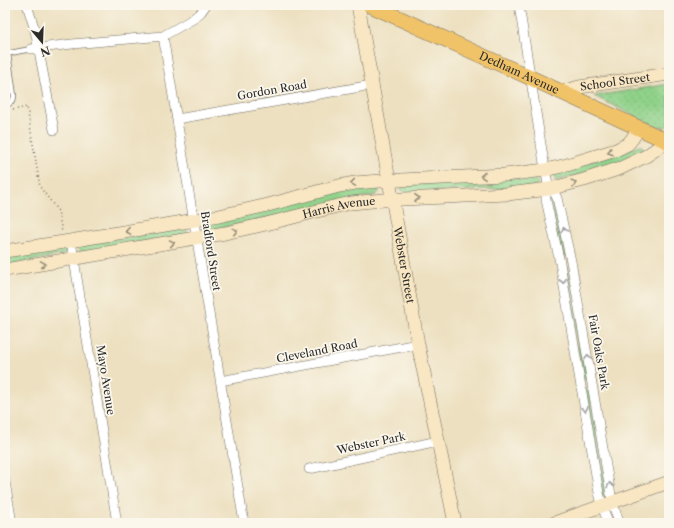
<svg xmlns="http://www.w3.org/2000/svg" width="674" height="528" viewBox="0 0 674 528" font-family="'Libre Caslon Text',serif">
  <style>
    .grass { fill: #90d28a; stroke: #5e7e5a }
    .park { fill: url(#park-dots); stroke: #5e7e5a }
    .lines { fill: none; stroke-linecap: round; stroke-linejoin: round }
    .lane-casing { stroke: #6f6a5f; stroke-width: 6 }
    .street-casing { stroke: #6f6a5f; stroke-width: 10 }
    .secondary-casing { stroke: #6f6a5f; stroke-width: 14 }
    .primary-casing { stroke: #6f6a5f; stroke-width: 16 }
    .path { stroke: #6f6a5f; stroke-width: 1.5; stroke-dasharray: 1 3; stroke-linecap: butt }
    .lane { stroke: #fff; stroke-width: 4.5 }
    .street { stroke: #fff; stroke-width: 9 }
    .secondary { stroke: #f9e7c3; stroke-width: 13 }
    .primary { stroke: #f1c369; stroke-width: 15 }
    .oneway { stroke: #928977 }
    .oneway2 { stroke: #a0a0a0 }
    .labels { text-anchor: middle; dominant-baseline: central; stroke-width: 3.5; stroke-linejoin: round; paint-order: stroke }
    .street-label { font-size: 11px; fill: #2b2b2b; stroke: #fbf7ec }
  </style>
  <defs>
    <pattern id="park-dots" width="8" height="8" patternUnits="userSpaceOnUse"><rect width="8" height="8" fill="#90d28a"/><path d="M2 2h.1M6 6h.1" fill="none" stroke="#7cb477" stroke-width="1.8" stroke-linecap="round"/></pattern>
  </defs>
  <rect width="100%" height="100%" fill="#fbf7ec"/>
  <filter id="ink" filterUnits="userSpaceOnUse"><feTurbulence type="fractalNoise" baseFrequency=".025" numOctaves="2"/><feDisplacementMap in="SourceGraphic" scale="8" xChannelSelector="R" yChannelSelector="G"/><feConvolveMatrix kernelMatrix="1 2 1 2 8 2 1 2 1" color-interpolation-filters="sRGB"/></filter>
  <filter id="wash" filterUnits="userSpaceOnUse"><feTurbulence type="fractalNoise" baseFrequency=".012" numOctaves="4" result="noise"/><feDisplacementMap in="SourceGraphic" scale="16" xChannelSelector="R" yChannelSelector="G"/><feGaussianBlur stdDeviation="0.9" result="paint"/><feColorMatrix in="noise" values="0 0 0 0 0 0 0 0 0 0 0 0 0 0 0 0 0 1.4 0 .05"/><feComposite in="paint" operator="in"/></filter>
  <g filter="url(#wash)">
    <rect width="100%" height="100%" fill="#ede0c0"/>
    <!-- grass -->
    <path class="grass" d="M 639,146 L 642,146 L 644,150 L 621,164 L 556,181 C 554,178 554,176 555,173 Z
      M 534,177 C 538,180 539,184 535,187 L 404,193 L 401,189 L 402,185 Z
      M 378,187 L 379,192 L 376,195 L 207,231 L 205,227 L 206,224 L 349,188 Z
      M 552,195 L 566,256 L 562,256 L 549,196 Z
      M 185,228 L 187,230 L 187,234 L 81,252 C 79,250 79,247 80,245 Z
      M 64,248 L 66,251 L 66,254 L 5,266 L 5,255 Z
      M 567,267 L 568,268 L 587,378 L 585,380 L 583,379 L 565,268 Z
      M 586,390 L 589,390 L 608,497 L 606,498 L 603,497 L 585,391 Z"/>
    <!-- park -->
    <path class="park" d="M 669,84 L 669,126 L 662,127 L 655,126 L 594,96 Z"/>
  </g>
  <g filter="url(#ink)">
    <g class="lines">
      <defs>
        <path id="lane" d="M 5,54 L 31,49
          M 5,105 C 10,104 14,102 14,96 L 8,53"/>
        <path id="street" d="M 27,5 L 35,30 L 54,130
          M 519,5 L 544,163 L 549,189 L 546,194 L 546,200 L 560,263 L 599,493 L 604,511 L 608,523
          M 163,36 L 244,523
          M 31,49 L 72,44 L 163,36 L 193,19 L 201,12 L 206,5
          M 177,119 L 372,85
          M 549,189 L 554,192 L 557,198 L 571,261 L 611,495 L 614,508 L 620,523
          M 71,241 L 117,523
          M 220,381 L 418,344
          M 309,469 L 438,441
          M 5,482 L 12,523"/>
        <g id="secondary">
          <path id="s1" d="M 358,5 L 418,344 L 455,523"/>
          <path id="s2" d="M 561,92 L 579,87 L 669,74"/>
          <path d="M 5,251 L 64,242 L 219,216 L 268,205 L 339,186 L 355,183 L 380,181 L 505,175 L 545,170 L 567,165 L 616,150 L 628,144 L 632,139 L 639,128"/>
          <path id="s3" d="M 5,270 L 225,233 L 266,224 L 333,207 L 351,203 L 383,200 L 507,194 L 549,189 L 584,180 L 621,168 L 646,156 L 659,147 L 666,141"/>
          <path d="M 554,523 L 669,482"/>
        </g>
        <g id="primary">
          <path id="s4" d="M 370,5 L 531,78 L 669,142"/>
        </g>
      </defs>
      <!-- lane casing -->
      <use href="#lane" class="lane-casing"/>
      <!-- street casing -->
      <use href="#street" class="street-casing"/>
      <!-- secondary casing -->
      <use href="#secondary" class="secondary-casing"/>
      <!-- primary casing -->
      <use href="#primary" class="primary-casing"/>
      <!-- path -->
      <path class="path" d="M 13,110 L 27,107 L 39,181 L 40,187 L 58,211 L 62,232"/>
      <!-- lane -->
      <use href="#lane" class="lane"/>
      <!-- street -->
      <use href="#street" class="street"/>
      <!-- secondary -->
      <use href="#secondary" class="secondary"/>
      <!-- primary -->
      <use href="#primary" class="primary"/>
    </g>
    <!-- one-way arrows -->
    <defs><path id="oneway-chevron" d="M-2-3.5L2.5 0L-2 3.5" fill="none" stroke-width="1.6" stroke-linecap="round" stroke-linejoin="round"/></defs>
    <g class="oneway">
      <use href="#oneway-chevron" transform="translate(610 152) rotate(161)"/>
      <use href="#oneway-chevron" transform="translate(483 176) rotate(178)"/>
      <use href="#oneway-chevron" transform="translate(353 183) rotate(171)"/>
      <use href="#oneway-chevron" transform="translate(574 183) rotate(-15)"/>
      <use href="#oneway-chevron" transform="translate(417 198) rotate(-2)"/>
      <use href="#oneway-chevron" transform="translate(128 231) rotate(170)"/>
      <use href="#oneway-chevron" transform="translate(235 231) rotate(-12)"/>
      <use href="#oneway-chevron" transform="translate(172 243) rotate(-9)"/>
      <use href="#oneway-chevron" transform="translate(43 264) rotate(-9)"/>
    </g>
    <g class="oneway2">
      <use href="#oneway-chevron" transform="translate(564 230) rotate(-103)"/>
      <use href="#oneway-chevron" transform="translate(563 281) rotate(80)"/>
      <use href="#oneway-chevron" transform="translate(588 357) rotate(-100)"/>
      <use href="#oneway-chevron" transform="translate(585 409) rotate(81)"/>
      <use href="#oneway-chevron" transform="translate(610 485) rotate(-100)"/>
    </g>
  </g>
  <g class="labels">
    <!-- street labels -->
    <g class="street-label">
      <text stroke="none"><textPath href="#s4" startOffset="164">Dedham Avenue</textPath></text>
      <text stroke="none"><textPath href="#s2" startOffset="55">School Street</textPath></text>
      <text transform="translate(272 90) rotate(-10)">Gordon Road</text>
      <text stroke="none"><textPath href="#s3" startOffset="340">Harris Avenue</textPath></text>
      <text transform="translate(211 251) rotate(81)">Bradford Street</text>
      <text stroke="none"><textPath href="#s1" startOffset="264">Webster Street</textPath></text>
      <text transform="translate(317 351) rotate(-11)">Cleveland Road</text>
      <text transform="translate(599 352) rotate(80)">Fair Oaks Park</text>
      <text transform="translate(106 380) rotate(81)">Mayo Avenue</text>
      <text transform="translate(371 443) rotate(-12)">Webster Park</text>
    </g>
  </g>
  <!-- margin -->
  <rect width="674" height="528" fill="none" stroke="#fbf7ec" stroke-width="20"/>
  <!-- north arrow -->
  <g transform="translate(42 42) rotate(161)" stroke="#fbf7ec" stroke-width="3" paint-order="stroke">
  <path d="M0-3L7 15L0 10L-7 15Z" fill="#2b2b2b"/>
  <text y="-6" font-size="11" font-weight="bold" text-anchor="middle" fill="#2b2b2b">N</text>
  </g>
</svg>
